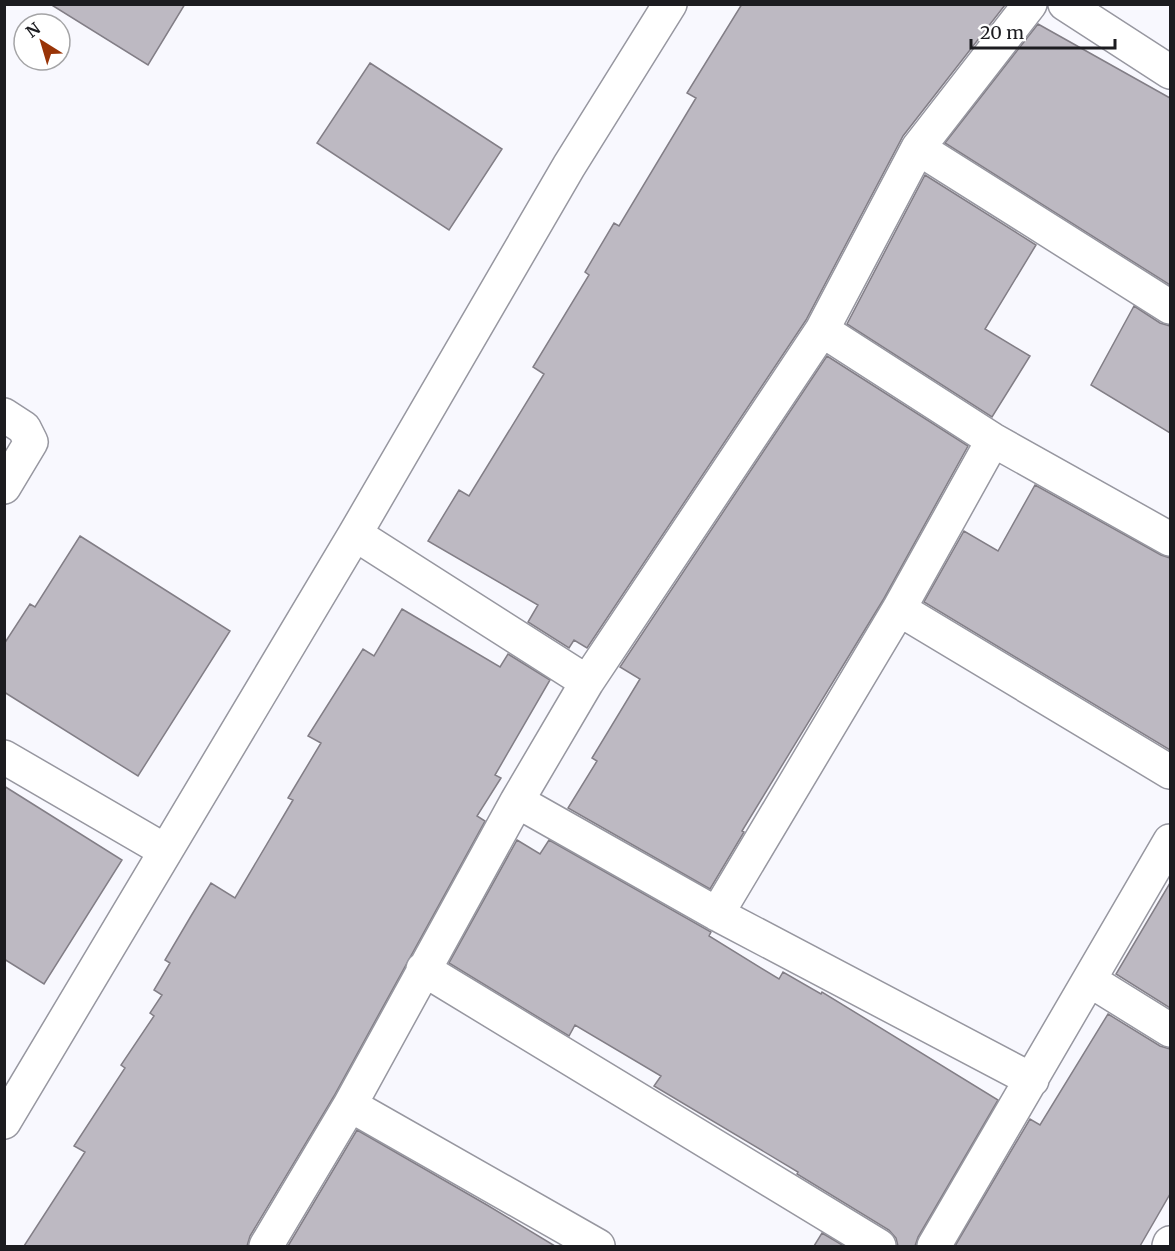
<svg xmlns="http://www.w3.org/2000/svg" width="1175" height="1251" viewBox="0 0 1175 1251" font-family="Merriweather,serif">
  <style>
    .building { fill: #bdb9c2; stroke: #827e86; stroke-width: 1.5 }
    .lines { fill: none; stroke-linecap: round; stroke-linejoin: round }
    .minor-casing { stroke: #9797a0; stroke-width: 36 }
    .minor { stroke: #fff; stroke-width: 33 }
  </style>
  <rect width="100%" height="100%" fill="#f8f8fe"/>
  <!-- building -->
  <path class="building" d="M 50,4 L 185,4 L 148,65 Z
    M 742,4 L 1005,5 L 903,136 L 806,320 L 587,648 L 574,640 L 569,648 L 528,622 L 538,605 L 428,541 L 459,490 L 469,496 L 544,374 L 533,367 L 589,275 L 585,272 L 614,223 L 619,226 L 696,98 L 687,93 Z
    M 1038,24 L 1170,98 L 1170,285 L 945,143 Z
    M 370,63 L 502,149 L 449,230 L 317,143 Z
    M 925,175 L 1036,245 L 985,329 L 1030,356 L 992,417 L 847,324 Z
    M 1134,306 L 1160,323 L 1170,326 L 1170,433 L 1091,385 Z
    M 827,356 L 968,446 L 883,600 L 742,831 L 744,832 L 710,889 L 568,808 L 597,761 L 592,758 L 640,679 L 620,667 Z
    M 1035,485 L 1161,555 L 1170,558 L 1170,750 L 924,602 L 964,531 L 998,551 Z
    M 80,536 L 230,631 L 138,776 L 4,692 L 4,644 L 30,604 L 35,607 Z
    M 402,609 L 500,667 L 508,654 L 550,680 L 495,775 L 501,778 L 477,816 L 485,821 L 334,1096 L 250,1236 L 247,1246 L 24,1246 L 85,1152 L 74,1146 L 125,1068 L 121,1065 L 154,1016 L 150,1013 L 162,995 L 154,990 L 170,963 L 165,960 L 191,916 L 211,883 L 235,898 L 293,800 L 288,798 L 321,743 L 308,736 L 363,649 L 374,656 Z
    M 4,786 L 122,860 L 44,984 L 4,959 Z
    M 517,840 L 540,854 L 549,840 L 711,932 L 709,936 L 779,979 L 783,972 L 821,994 L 822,992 L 998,1100 L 918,1237 L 915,1246 L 898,1246 L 896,1238 L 889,1230 L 797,1174 L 798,1172 L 654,1086 L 661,1076 L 575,1025 L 569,1036 L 449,963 Z
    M 1170,883 L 1170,1008 L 1116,974 Z
    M 1108,1014 L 1160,1046 L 1170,1049 L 1170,1194 L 1140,1246 L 955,1246 L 1030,1119 L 1040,1125 Z
    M 357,1130 L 487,1205 L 555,1246 L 288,1246 Z
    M 822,1233 L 844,1246 L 814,1246 Z"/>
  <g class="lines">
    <defs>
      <path id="minor" d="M 1065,4 L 1170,72
        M 918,148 L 1170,307
        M 822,330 L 993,440 L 1170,539
        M 4,415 L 24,428 L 31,442 L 4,487
        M 355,534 L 587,682
        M 899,609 L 1170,772
        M 4,757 L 164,850
        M 517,801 L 717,914 L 1032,1080
        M 717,914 L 899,609 L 993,440
        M 423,969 L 879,1246
        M 1091,981 L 1170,1030
        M 350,1105 L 598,1246
        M 4,1122 L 355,534 L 569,166 L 670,4
        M 266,1246 L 350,1105 L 517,801 L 587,682 L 822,330 L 918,148 L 1030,4
        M 934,1246 L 1170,841
        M 1169,1246 L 1170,1243"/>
    </defs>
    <!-- minor casing -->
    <use href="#minor" class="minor-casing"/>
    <!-- minor -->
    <use href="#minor" class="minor"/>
  </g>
  <!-- border -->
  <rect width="1175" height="1251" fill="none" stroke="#1c1c20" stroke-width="12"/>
  <!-- north arrow -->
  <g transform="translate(42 42) rotate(323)"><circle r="28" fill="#ffffff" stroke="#a4a4a6" stroke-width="1.5"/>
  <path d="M0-4.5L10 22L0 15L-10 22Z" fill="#993407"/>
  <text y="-9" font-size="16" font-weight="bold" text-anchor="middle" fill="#1c1c20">N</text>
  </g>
  <!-- scale -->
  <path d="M971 39v9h144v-9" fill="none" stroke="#1c1c20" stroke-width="3"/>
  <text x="980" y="39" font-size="18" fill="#1c1c20" stroke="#ffffff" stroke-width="4.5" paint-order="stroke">20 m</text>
</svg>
